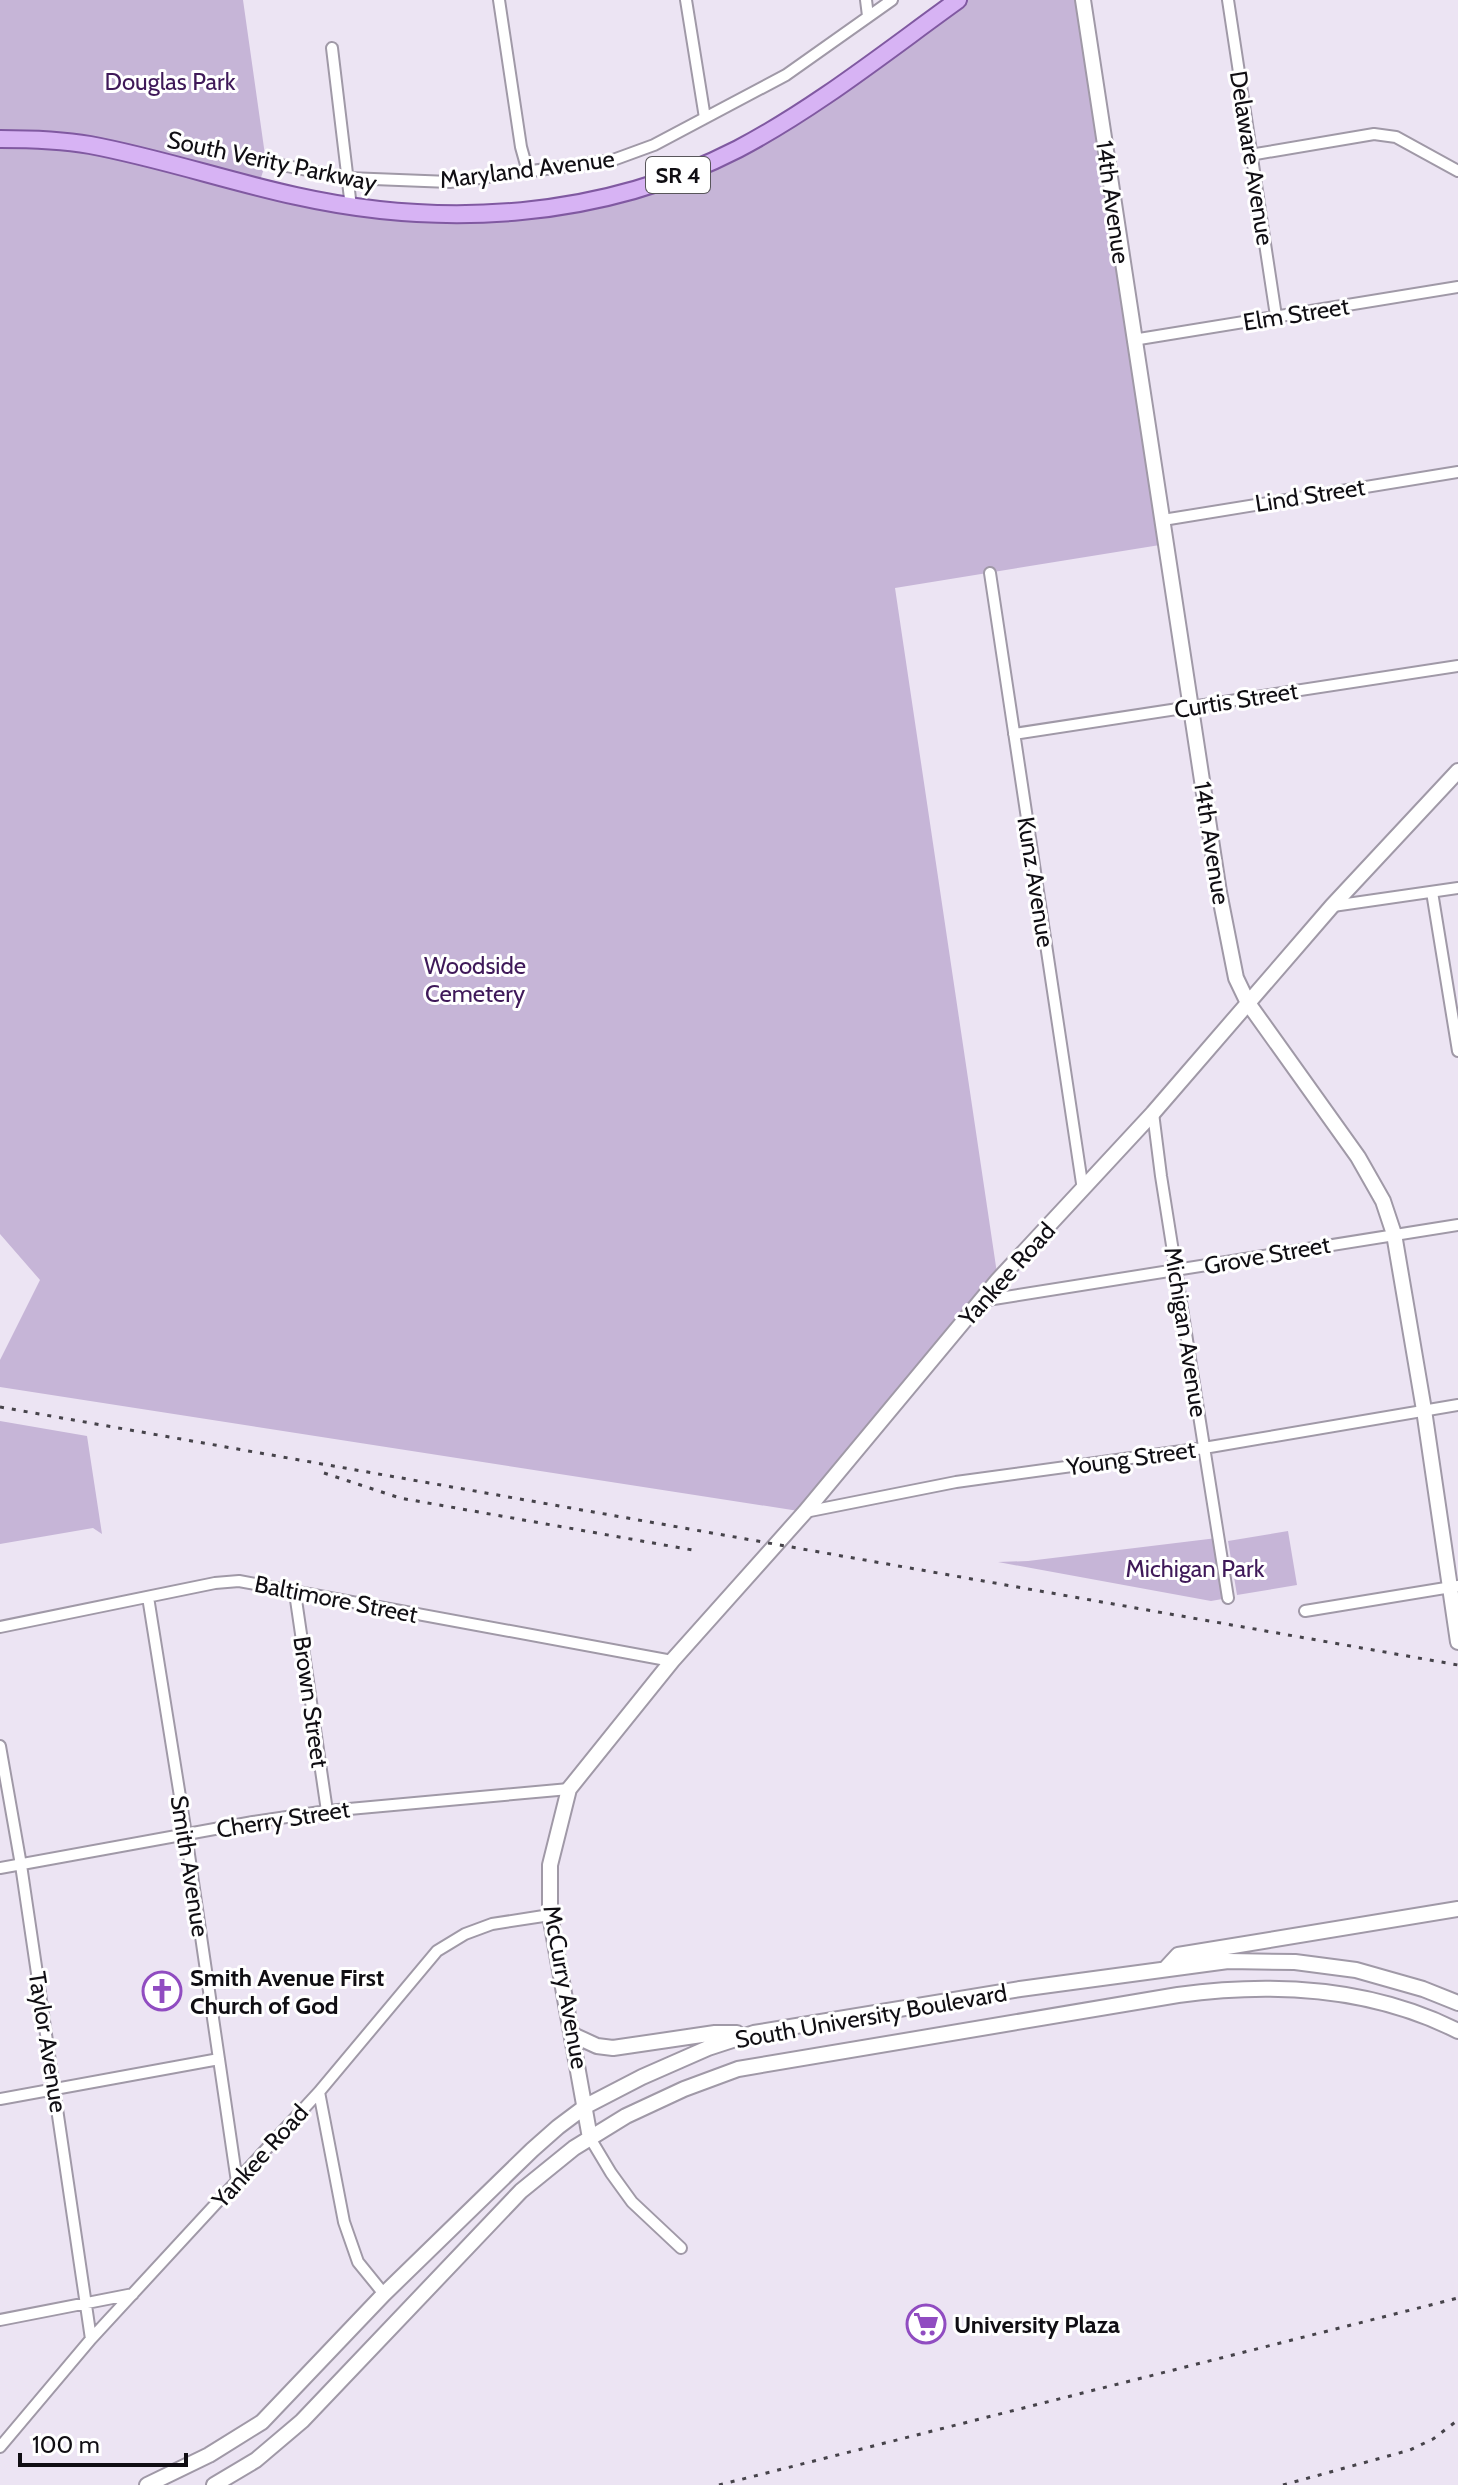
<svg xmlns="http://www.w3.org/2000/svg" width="1458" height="2485" viewBox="0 0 1458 2485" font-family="Cabin,sans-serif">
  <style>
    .green { fill: #c6b5d7 }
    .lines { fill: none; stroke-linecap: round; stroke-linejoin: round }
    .street-casing { stroke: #a099a7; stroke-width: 14 }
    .secondary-casing { stroke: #a099a7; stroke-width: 18 }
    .primary-casing { stroke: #8059a1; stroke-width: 20 }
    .street { stroke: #fff; stroke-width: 10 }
    .secondary { stroke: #fff; stroke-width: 14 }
    .primary { stroke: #d7b3f4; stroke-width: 16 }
    .rail { stroke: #46434a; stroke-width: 3; stroke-dasharray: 4 8; stroke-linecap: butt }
    .labels { text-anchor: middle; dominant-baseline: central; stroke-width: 6; stroke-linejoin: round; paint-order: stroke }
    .shield { fill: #fff; stroke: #58565a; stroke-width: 2 }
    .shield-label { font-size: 22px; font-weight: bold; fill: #100e13 }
    .park-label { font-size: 24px; fill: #3f1959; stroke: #fff }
    .street-label { font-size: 24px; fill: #100e13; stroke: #fff }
    .poi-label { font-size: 24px; font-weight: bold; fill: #100e13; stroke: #fff; text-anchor: start }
  </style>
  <rect width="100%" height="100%" fill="#ece4f3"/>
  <!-- green -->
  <path class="green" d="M 0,0 L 243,0 L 266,162 L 258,187 L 351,207 L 568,206 L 738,148 L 958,0 L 1083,0 L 1166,544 L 895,588 L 998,1280 L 805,1512 L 0,1387 L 0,1360 L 40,1280 L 0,1234 Z
    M 0,1421 L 87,1436 L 102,1534 L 93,1528 L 0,1544 Z
    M 1288,1531 L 1297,1585 L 1237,1595 L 1228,1541 Z
    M 1217,1538 L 1228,1598 L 1211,1601 L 998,1562 L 1028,1561 Z"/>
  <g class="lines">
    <defs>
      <path id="street" d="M 499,0 L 521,147 L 528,172
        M 686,0 L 705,118
        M 866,0 L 868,16
        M 1228,0 L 1276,316
        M 332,48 L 351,207
        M 1250,155 L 1374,134 L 1396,137 L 1458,171
        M 266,162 L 348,178 L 450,182 L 613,160 L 654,145 L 786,75 L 892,0
        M 1133,340 L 1458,287
        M 1163,520 L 1458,472
        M 990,573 L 1083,1190
        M 1014,734 L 1458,666
        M 1432,892 L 1458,1051
        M 1333,906 L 1458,888
        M 1153,1113 L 1161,1176 L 1228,1598
        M 981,1301 L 1458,1225
        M 805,1512 L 956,1482 L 1204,1448 L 1458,1405
        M 295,1593 L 327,1811
        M 148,1597 L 186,1834 L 237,2182
        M 1305,1611 L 1458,1586
        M 0,1627 L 215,1583 L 239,1581 L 672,1661
        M 0,1746 L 21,1865 L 91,2339
        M 0,1868 L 253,1822 L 327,1811 L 569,1789
        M 319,2092 L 344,2222 L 358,2262 L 384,2294
        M 0,2099 L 219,2059
        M 590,2138 L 611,2173 L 632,2202 L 681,2248
        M 0,2320 L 133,2294
        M 0,2447 L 91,2339 L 319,2092 L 437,1951 L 465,1934 L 492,1924 L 550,1915"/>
      <path id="secondary" d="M 1083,0 L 1219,892 L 1236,978 L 1248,1003 L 1358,1157 L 1383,1201 L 1394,1234 L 1424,1410 L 1458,1642
        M 1166,1968 L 1178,1955 L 1458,1909
        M 573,2035 L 597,2046 L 613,2048 L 715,2033 L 737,2033
        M 590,2138 L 550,1915 L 550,1865 L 569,1789 L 672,1661 L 805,1512 L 998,1280 L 1153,1113 L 1332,906 L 1458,771
        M 147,2485 L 209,2455 L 262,2422 L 384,2294 L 532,2150 L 558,2127 L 586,2106 L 642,2077 L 708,2048 L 754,2033 L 1020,1989 L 1228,1961 L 1295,1962 L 1356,1970 L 1423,1989 L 1458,2003
        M 214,2485 L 256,2460 L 302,2421 L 521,2191 L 574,2148 L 626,2116 L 684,2089 L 738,2069 L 1178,1995 C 1273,1982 1371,1987 1458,2031"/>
      <path id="primary" d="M 0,139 C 30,139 61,140 90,145 C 160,158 227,181 296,196 C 444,229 602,219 738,149 C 816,108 887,51 958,0"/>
    </defs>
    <!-- street casing -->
    <use href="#street" class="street-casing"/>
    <!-- secondary casing -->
    <use href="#secondary" class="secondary-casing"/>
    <!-- primary casing -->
    <use href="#primary" class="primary-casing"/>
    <!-- street -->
    <use href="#street" class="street"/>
    <!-- secondary -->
    <use href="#secondary" class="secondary"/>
    <!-- primary -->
    <use href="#primary" class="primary"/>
    <!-- rail -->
    <path class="rail" d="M 0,1407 L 1458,1665
      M 324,1473 L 400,1498 L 698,1551
      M 719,2485 L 1458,2298
      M 1283,2485 L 1410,2450 L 1433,2439 L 1458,2420"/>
  </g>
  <!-- icons -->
  <defs>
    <symbol id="church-ring" viewBox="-11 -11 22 22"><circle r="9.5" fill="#fff" stroke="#904cc1" stroke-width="1.5"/><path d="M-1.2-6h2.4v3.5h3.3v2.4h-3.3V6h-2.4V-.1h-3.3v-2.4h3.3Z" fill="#904cc1"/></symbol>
    <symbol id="supermarket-ring" viewBox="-11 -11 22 22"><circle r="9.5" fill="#fff" stroke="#904cc1" stroke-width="1.5"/><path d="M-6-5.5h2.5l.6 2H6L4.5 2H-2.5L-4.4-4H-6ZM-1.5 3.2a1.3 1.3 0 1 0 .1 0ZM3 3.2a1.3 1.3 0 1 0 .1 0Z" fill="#904cc1"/></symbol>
  </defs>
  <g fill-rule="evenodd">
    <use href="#church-ring" x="140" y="1969" width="44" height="44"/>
    <use href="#supermarket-ring" x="904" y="2302" width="44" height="44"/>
  </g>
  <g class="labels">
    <!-- shield labels -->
    <rect class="shield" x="646" y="157" width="64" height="36" rx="6"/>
    <g class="shield-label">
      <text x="678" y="175">SR 4</text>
    </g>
    <!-- park labels -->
    <g class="park-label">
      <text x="170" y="81">Douglas Park</text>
      <text x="475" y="965">Woodside<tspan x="475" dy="28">Cemetery</tspan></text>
      <text x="1195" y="1568">Michigan Park</text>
    </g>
    <!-- street labels -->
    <g class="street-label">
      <text transform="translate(1252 158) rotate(81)">Delaware Avenue</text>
      <text transform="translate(272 161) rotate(12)">South Verity Parkway</text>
      <text transform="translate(527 169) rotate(-7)">Maryland Avenue</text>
      <text transform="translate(1113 202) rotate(82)">14th Avenue</text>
      <text transform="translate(1296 314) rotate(-9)">Elm Street</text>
      <text transform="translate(1310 495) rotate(-9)">Lind Street</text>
      <text transform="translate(1236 700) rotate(-9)">Curtis Street</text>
      <text transform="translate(1212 843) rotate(81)">14th Avenue</text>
      <text transform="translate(1036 882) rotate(81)">Kunz Avenue</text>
      <text transform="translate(1267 1255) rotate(-10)">Grove Street</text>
      <text transform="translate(1007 1274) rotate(-48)">Yankee Road</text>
      <text transform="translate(1186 1332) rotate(81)">Michigan Avenue</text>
      <text transform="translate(1131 1458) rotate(-8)">Young Street</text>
      <text transform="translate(336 1599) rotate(11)">Baltimore Street</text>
      <text transform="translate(311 1702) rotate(82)">Brown Street</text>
      <text transform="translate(283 1819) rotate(-9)">Cherry Street</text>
      <text transform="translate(190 1866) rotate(81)">Smith Avenue</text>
      <text transform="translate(566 1987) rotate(80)">McCurry Avenue</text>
      <text transform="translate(871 2016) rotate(-10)">South University Boulevard</text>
      <text transform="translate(48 2042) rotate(81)">Taylor Avenue</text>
      <text transform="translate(260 2156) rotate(-48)">Yankee Road</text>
    </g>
    <!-- poi labels -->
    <g class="poi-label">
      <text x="190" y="1977">Smith Avenue First<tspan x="190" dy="28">Church of God</tspan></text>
      <text x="954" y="2324">University Plaza</text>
    </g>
  </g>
  <!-- scale -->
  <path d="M20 2453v12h166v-12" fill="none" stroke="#100e13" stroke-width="4"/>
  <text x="32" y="2453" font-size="24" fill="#100e13" stroke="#ffffff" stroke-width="6" paint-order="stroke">100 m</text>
</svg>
